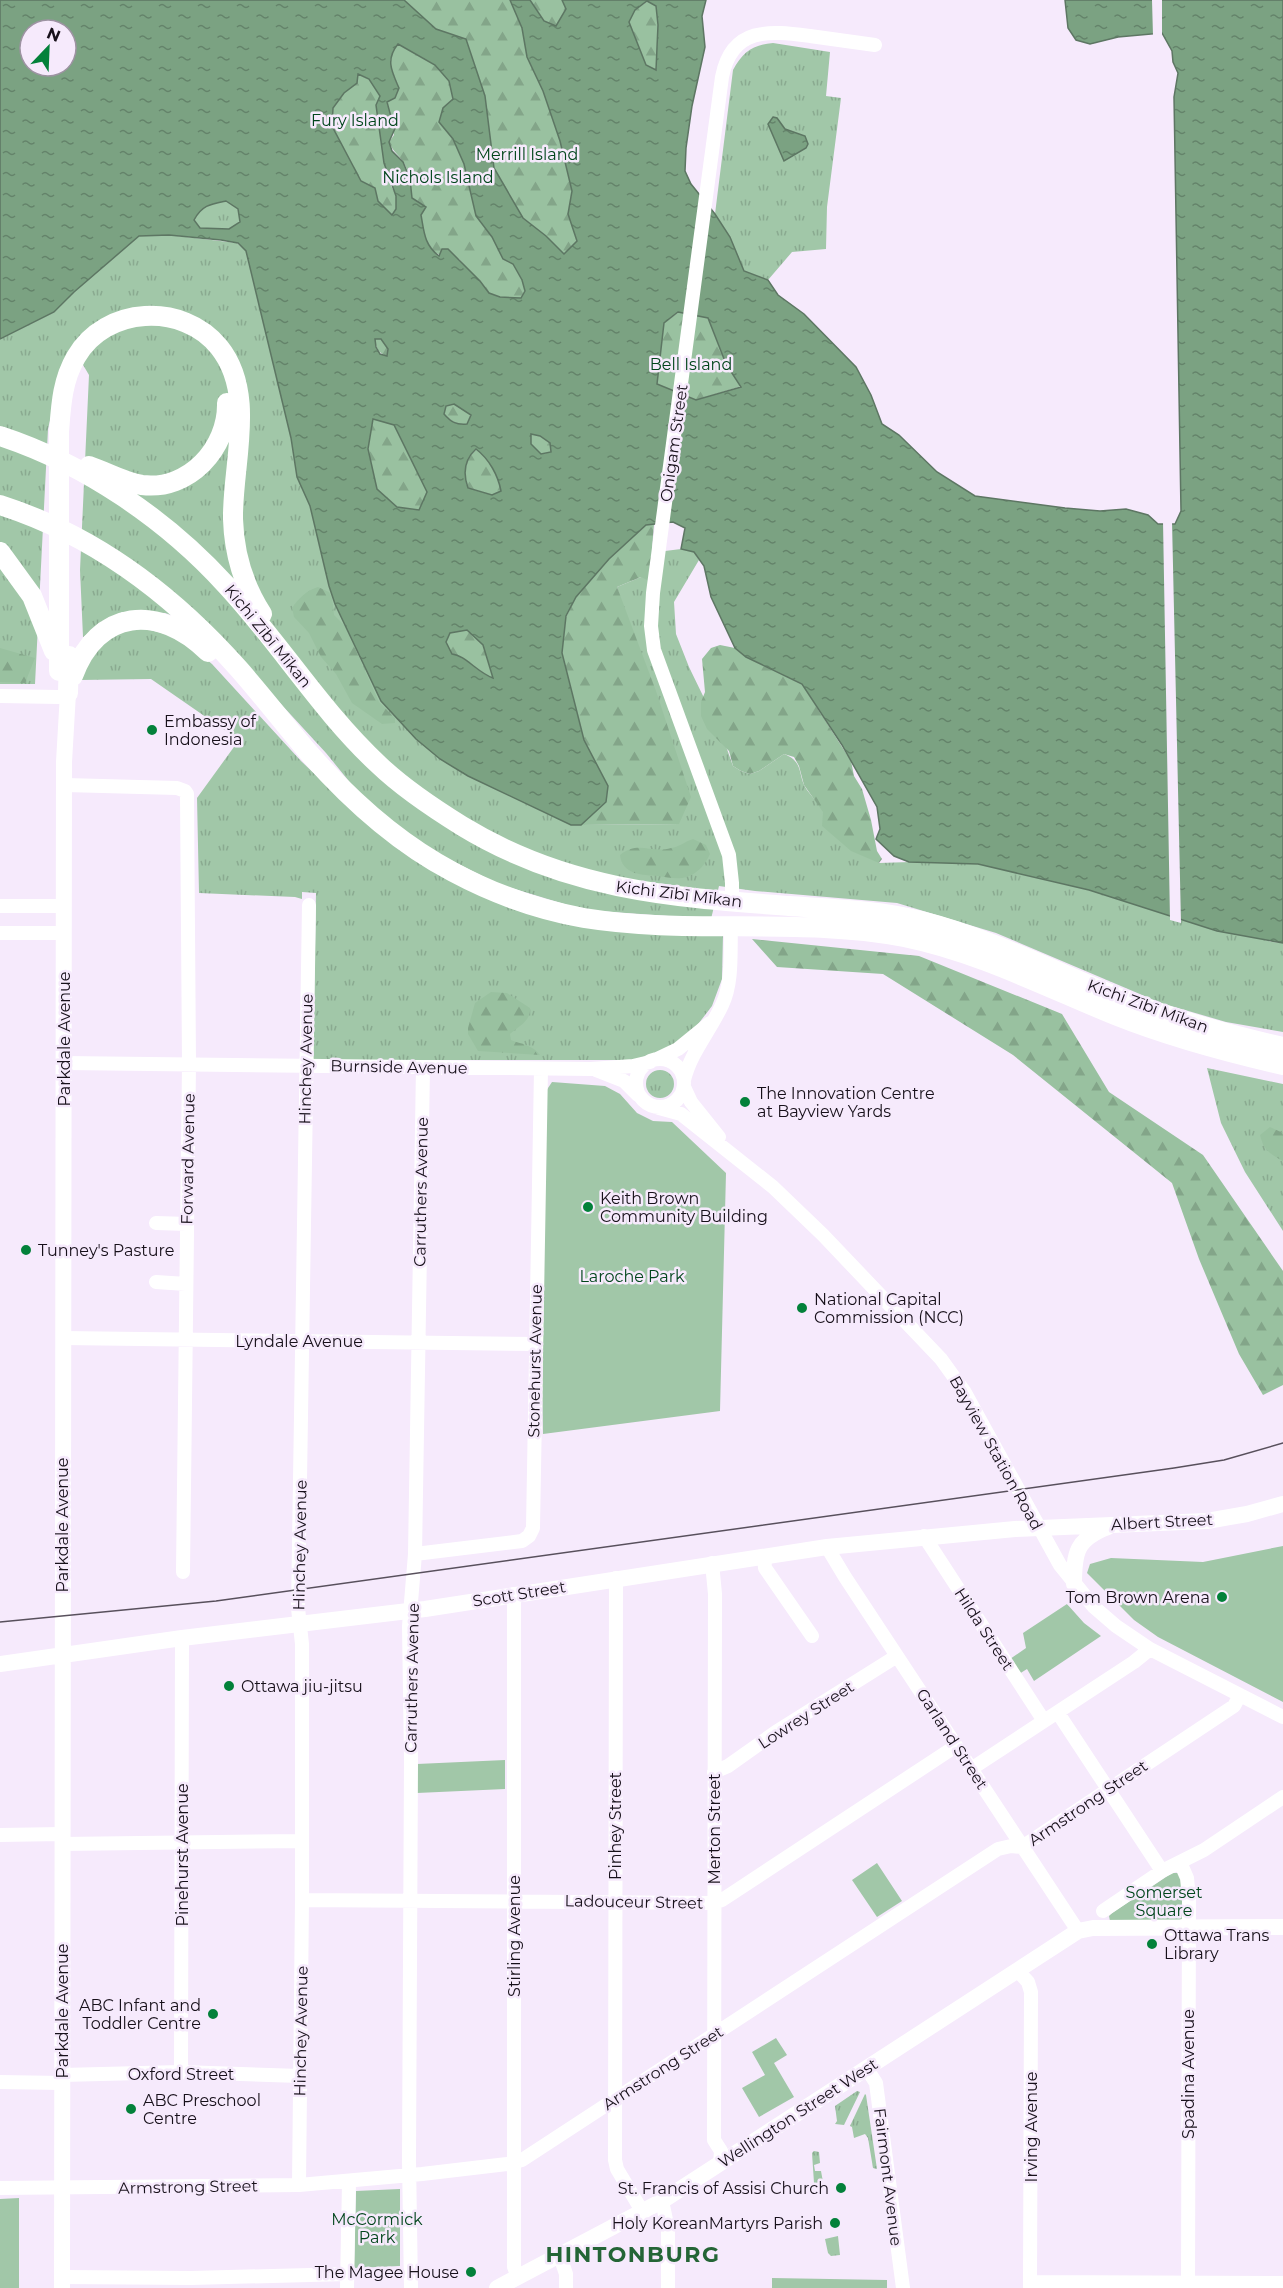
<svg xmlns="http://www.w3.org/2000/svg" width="1283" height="2288" viewBox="0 0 1283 2288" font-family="Montserrat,sans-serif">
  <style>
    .grass { fill: url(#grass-tufts) }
    .forest { fill: url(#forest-firs) }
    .park { fill: #a1c7a8 }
    .water { fill: url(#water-ripples); stroke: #5d7663; stroke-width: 1.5; fill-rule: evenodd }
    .pier { fill: #f6eafc }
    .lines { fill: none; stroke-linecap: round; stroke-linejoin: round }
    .minor { stroke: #fff; stroke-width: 14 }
    .major { stroke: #fff; stroke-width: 16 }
    .highway { stroke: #fff; stroke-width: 20 }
    .tram { stroke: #58505c; stroke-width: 1.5 }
    .poi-dot { fill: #03813a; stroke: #f6eafc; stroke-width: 2 }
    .labels { text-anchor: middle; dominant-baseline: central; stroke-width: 5; stroke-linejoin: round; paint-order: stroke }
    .park-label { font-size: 16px; fill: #02461c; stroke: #f6eafc }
    .street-label { font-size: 16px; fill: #17101a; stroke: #f6eafc }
    .poi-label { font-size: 16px; fill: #17101a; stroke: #f6eafc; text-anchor: start }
    .district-label { font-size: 22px; font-weight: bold; letter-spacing: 1.5px; fill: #246536; stroke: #f6eafc }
  </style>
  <defs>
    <pattern id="grass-tufts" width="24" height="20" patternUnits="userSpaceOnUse" patternTransform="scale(1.5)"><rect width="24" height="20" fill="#a1c7a8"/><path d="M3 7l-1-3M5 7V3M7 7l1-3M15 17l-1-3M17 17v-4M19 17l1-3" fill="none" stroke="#8aaa90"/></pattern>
    <pattern id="forest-firs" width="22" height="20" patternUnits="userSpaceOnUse" patternTransform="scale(1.5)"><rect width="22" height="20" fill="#99c1a0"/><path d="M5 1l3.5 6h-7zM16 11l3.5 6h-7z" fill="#83a589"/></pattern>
    <pattern id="water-ripples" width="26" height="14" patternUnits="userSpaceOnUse" patternTransform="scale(1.5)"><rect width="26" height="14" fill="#7ba282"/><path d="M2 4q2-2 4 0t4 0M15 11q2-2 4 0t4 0" fill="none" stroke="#64836a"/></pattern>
  </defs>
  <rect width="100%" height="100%" fill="#f6eafc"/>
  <!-- grass -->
  <path class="grass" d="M 773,43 L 830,52 L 826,96 L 841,98 L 827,207 L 826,249 L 792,252 L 768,280 L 744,271 L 730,237 L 715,214 L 733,70 C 743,52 752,45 773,43 Z
    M 226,201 L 238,209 L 240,222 L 229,229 L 200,228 L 194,220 C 203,204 209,204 226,201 Z
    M 169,235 L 237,243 L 246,251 L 291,438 L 297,477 L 310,506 L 329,586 L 345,625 L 571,825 L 679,824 L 617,587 L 641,577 L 665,551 L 681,549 L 694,552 L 699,560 L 674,602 L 676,634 L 689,667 L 722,735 L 733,766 L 741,771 L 750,774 L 759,771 L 784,754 C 805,762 797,776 807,790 C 828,818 854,840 879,863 L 942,861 L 978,864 L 1089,890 L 1272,942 L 1283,943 L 1283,1032 L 1226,1022 L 1161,1003 L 996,933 L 897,903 L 755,891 L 719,886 L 711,919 L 584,910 L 498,884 L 421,845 L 361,796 L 326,753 L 212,629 L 165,613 L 122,612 L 83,637 L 80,570 L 89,375 L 73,348 L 59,383 L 48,429 L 35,684 L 0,684 L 0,339 L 54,312 L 74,292 L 139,236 Z
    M 135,626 L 181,638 L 212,664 L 301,761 L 344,802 L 477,893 L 723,934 L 722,979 L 712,1006 L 692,1032 L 679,1044 L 635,1060 L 313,1060 L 316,893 L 302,892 L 302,899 L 295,897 L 199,893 L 197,798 L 239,740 L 151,679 L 80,680 L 101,640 Z
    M 1207,1068 L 1283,1084 L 1283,1231 L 1245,1172 L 1221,1123 Z
    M646 1084a14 14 0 1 1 28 0a14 14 0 1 1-28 0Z
    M 857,2091 L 860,2092 L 844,2125 L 835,2124 L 837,2121 L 835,2106 Z
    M 865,2094 L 866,2095 L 877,2169 L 873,2168 L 868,2138 L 865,2134 L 854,2138 L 852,2127 L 850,2126 Z
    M 814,2151 L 819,2152 L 820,2163 L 814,2165 L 815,2171 L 821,2171 L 823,2182 L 814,2183 L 812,2153 Z
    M 838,2236 L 840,2255 L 831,2256 L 828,2253 L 825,2239 Z"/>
  <!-- forest -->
  <path class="forest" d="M 404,0 L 510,0 L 522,28 L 527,57 L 543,91 L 560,141 L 572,191 L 568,214 L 577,241 L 564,255 L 546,236 L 523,218 L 494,168 L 485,96 L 466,39 L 436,29 Z
    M 530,0 L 562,0 L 566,9 L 557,27 L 544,21 Z
    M 648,1 L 656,6 L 658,25 L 656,71 L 646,65 L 629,22 L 635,10 Z
    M 398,44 L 435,65 L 449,81 L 453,99 L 443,108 L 439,122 L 453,139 L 464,164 L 476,216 L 492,237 L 503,259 L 513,264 L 522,280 L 525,291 L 521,298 L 500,297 L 489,293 L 480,281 L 470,272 L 459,259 C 425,254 426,247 421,215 L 426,207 L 412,198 C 411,186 410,174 404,163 C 399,155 393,152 389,142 L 394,135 L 387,101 L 395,98 L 399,88 C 392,71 385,60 398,44 Z
    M 357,74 L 369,79 L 380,96 L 377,117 L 390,184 L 396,195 L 396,209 L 391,216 L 378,201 L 375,188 L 361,181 L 332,126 L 333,108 L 344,93 L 357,83 Z
    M 679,312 L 708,318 L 726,364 L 742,386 L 696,400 L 657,384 L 664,323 Z
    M 375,339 L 381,339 L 388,349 L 387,356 C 378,353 376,348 375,339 Z
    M 454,404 L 471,414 L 467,424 C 457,425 452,422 444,414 L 446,406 Z
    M 373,419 L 394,425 L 427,492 L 419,510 L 397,507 L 377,489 L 368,449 Z
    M 531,434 L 540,436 L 550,443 L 551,452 L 541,454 L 531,444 Z
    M 477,449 C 490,460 497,475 502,491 L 492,495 L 468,488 C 463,474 464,460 477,449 Z
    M 654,524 L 652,549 L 655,550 L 649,581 L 641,577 L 617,587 L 656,691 L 691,797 L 679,824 L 581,825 L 606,802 L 608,786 L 584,740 L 562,653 L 566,617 L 576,597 L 609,559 L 646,525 Z
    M 318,587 L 329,592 L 332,598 L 334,615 L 345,626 L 379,702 L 395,718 L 395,723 L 382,724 L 352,703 L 336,674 L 321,657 L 309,633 L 294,617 L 292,608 C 298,599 307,590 318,587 Z
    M 467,630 L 483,645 L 494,679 C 480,673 463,655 452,655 L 446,642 L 450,633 Z
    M 720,645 L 735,648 L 746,657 L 802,684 L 851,761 L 854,776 L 862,789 L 871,820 L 877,851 L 882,859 L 879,863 L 851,851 L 822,826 L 823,812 L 804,785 L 799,766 L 794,757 L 784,754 L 759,771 L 750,774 L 741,771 L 733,766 L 729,751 L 707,729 L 701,716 L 701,702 L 705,692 L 702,659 L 711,648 Z
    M 0,648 L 35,658 L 25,683 L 0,682 Z
    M 693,839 L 706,845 L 710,854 C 705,865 698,873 687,877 C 677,880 667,877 658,876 C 643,875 622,875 620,855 C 638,840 652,854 671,848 C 679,847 686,841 693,839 Z
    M 752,939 L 919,956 L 1062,1014 L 1109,1092 L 1203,1155 L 1283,1271 L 1283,1385 L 1263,1395 L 1239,1354 L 1199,1259 L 1172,1183 L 1013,1055 L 883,974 L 777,967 Z
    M 491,992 L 507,993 L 530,1008 C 531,1021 519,1026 510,1034 L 511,1040 C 521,1044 533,1045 540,1055 L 478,1051 L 468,1034 L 468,1028 L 475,1003 Z
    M 1270,1127 L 1283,1133 L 1283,1161 C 1270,1155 1263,1148 1260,1135 Z"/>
  <!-- park -->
  <path class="park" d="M 552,1082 L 605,1086 L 620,1094 L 637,1113 L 653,1121 L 672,1122 L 726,1173 L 720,1411 L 543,1434 L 541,1274 L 546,1091 Z
    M 1283,1546 L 1283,1702 L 1158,1637 L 1134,1620 L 1087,1573 L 1090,1564 L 1111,1558 L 1203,1562 Z
    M 1067,1604 L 1084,1623 L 1101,1636 L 1034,1681 L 1027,1669 L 1019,1674 L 1010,1659 L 1026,1648 L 1023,1633 Z
    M 505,1760 L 505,1789 L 417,1793 L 417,1764 Z
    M 877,1863 L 902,1901 L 877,1917 L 852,1880 Z
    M 1172,1873 L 1178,1873 L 1182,1878 L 1183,1918 L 1178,1921 L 1110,1921 L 1109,1916 L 1112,1913 Z
    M 776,2038 L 787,2055 L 774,2063 L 794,2097 L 759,2117 L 742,2088 L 765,2075 L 752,2052 Z
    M 400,2189 L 400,2266 L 354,2268 L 356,2191 Z
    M 19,2198 L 19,2288 L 0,2288 L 0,2199 Z
    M 772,2278 L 887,2280 L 887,2288 L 772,2288 Z"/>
  <!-- water -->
  <path class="water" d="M 0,0 L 404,0 L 436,29 L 466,39 L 485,96 L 494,168 L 523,218 L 546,236 L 564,254 L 577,241 L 568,214 L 572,191 L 560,141 L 543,91 L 527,57 L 522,28 L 510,0 L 530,0 L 544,21 L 556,26 L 566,9 L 562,0 L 706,0 L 702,16 L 705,47 L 692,106 L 686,148 L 685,171 L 691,184 L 715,214 L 730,237 L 744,271 L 768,280 L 778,295 L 804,314 L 856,367 L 871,395 L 882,424 L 899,435 L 937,472 L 975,496 L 1065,508 L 1100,511 L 1126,509 L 1148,515 L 1158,524 L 1175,524 L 1181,511 L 1174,97 L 1178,73 L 1173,62 L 1172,51 L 1162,33 L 1118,37 L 1090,44 L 1076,40 L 1068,28 L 1065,0 L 1283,0 L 1283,943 L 1217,931 L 1089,890 L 978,864 L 909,862 L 894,856 L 876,839 L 880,829 L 877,807 L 842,745 L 802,684 L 746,657 L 735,648 L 711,597 L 704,566 L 694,552 L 681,549 L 685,528 L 673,522 L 646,525 L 609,559 L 576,597 L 566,616 L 562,653 L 584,740 L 608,786 L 606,802 L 581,825 L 571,825 L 468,776 L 440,759 L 416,739 L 381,701 L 335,604 L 329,586 L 310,506 L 297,477 L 291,438 L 246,251 L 238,243 L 221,240 L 169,235 L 139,236 L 74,292 L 54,312 L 0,339 ZM 647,1 L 656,6 L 658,25 L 656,70 L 646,65 L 629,22 L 635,10 ZM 30,30 L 66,30 L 66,66 L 30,66 ZM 398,44 L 435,65 L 449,81 L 453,99 L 443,108 L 439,122 L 453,139 L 464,164 L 476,216 L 492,237 L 503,259 L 513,264 L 522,280 L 525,291 L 521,298 L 500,297 L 489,293 L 480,281 L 448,249 L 442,249 L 439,256 C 424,245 424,231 421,215 L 426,207 L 412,198 L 410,179 L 403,162 L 392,151 L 389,142 L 397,124 L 391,117 L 387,102 L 395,98 L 399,88 C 392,72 385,60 398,44 ZM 358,74 L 369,79 L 380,96 L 376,105 L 384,163 L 396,196 L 396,209 L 392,215 L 378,201 L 375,188 L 361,181 L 332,126 L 333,108 L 344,93 L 357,83 ZM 226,201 L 238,209 L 240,222 L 229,229 L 200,228 L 194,220 C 202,205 211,204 226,201 ZM 678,312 L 708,318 L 726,364 L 741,387 L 696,400 L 657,384 L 664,323 ZM 375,339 L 381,339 L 388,349 L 387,356 L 380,354 L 376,347 ZM 454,404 L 471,415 L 467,424 C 456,425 451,422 444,414 L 446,406 ZM 373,419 L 394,425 L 427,492 L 419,510 L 397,507 L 377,489 L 368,449 ZM 531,434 L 540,436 L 550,443 L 551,452 L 541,454 L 531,444 ZM 476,449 C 489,459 498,475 501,491 L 492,495 L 468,488 C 463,474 464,460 476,449 ZM 467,630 L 483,645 L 493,678 C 478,673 465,655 452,654 L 446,642 L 450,633 Z
    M 773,117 L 777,118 L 785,129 L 805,136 L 808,144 L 806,148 L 784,161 L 768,124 Z"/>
  <!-- pier -->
  <path class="pier" d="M 1152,0 L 1162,0 L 1162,39 L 1161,36 L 1153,36 Z
    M 1163,521 L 1172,521 L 1181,923 L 1170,920 Z"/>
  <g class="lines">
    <!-- minor -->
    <path class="minor" d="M 0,696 L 59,697
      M 65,785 L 177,788 L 185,791 L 187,794 L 189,1064 L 183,1572
      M 732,902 L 732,883 L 729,855 L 654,650 L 651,626 L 653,593 L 722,77 C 732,26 770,31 810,36 C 832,39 853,42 875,45
      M 0,906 L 64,906
      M 0,933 L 64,933
      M636 1083a24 24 0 1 1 48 0a24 24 0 1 1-48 0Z
      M 657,1059 L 678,1049 L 710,1023
      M 64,1063 L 591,1069 L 633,1066 L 650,1062
      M 596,1070 L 624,1081 L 638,1095
      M 684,1080 C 691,1052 710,1031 722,1005 C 733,982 730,952 731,926
      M 684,1087 L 691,1102 L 719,1137
      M 659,1108 L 681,1114 L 773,1187 L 823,1235 L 941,1359 L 964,1391 L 1060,1565 L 1094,1607 L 1116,1626 L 1150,1649 L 1283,1717
      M 156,1223 L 187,1224
      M 156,1282 L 186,1284
      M 63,1338 L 536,1344
      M 924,1536 L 1044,1721
      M 827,1547 L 845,1577 L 1078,1931
      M 415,1554 L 522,1541 L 529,1536 L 533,1528 L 541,1069
      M 764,1556 L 765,1568 L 812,1636
      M 712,1563 L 715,1594 L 714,2140 L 721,2151 L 720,2164
      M 616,1578 L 615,2160 L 617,2169 L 642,2211
      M 514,1594 L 514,2267 L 518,2277
      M 1058,1713 L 1162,1871
      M 971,1769 L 1134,1662 L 1150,1649
      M 714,1772 L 728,1766 L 776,1732 L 897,1656
      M 0,1835 L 62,1834
      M 62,1844 L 302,1841
      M 1180,1862 L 1187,1878 L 1189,1898 L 1188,2288
      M 302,1900 L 714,1903 L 722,1900 L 956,1746
      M 1103,1911 L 1162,1871 L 1204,1850 L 1283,1797
      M 1017,1970 L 1028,1982 L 1031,1992 L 1030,2288
      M 867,2069 L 876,2083 L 903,2288
      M 181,2072 L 182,1638
      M 62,2075 L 181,2072 L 300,2076
      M 0,2082 L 62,2083
      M 299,2185 L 302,1900 L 302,1644 L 298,1608 L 309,905
      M 0,2188 L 299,2185 L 422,2174 L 507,2164 L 522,2160 L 998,1849 L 1011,1846 L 1022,1847 L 1228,1710 L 1234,1706 L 1240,1695
      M 662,2201 L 668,2229 L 668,2288
      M 560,2256 L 566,2274 L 566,2288
      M 62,2277 L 191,2278 L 347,2274
      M 1030,2282 L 1283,2283
      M 347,2288 L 349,2182
      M 411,2288 L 409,2160 L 411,1761 L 409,1626 L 415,1554 L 423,1067"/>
    <!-- major -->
    <path class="major" d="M 1074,1584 C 1074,1553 1076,1539 1108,1527
      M 0,1664 L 182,1638 L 425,1609 L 827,1547 L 1015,1529 L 1207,1521 L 1247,1514 L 1283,1504
      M 62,2288 L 64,762 L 68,693
      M 497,2288 L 662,2201 L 1078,1931 L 1093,1928 L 1283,1927"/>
    <!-- highway -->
    <path class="highway" d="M 0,436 C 85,464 166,519 226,585 C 280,643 321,711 379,765 C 404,789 433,808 462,826 C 567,890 670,897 789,906 C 833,909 878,910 921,921 C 993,939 1059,974 1127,1001 C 1178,1021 1230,1035 1283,1047
      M 89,466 C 107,472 123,482 142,485 C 189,491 228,448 227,403
      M 0,505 C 94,535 173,595 238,668 C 262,695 284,724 308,752 C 349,799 398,843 453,872 C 494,894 539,910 584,918 C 689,935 798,917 904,937 C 978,952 1046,987 1115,1015 C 1170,1037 1226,1052 1283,1065
      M 0,552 L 32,596 L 54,651
      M 59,671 L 59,432 C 61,406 62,381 76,357 C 105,306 183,302 219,347 C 257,394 232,464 233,519 C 234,553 244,586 262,614
      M 73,676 C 97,609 159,603 208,652
      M 68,693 L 69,656"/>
    <!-- tram -->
    <path class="tram" d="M 0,1622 L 216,1601 L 1174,1468 L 1224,1460 L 1283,1443"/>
  </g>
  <!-- markers -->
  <g class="poi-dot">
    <circle cx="152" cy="730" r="6"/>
    <circle cx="745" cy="1102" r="6"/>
    <circle cx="588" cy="1207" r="6"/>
    <circle cx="26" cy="1250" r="6"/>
    <circle cx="802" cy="1308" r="6"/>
    <circle cx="1222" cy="1597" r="6"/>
    <circle cx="229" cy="1686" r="6"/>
    <circle cx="1152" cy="1944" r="6"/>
    <circle cx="213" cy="2014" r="6"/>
    <circle cx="131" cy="2109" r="6"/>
    <circle cx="841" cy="2188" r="6"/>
    <circle cx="835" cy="2223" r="6"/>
    <circle cx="471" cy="2272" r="6"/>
  </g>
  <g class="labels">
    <!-- park labels -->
    <g class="park-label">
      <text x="355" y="120">Fury Island</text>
      <text x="527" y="154">Merrill Island</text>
      <text x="438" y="177">Nichols Island</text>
      <text x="691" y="364">Bell Island</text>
      <text x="632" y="1276">Laroche Park</text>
      <text x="1164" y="1892">Somerset<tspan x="1164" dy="18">Square</tspan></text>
      <text x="377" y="2219">McCormick<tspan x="377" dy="18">Park</tspan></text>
    </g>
    <!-- street labels -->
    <g class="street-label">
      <text transform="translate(674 443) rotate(-82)">Onigam Street</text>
      <text transform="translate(268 636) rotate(51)">Kichi Zībī Mīkan</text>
      <text transform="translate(679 894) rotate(7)">Kichi Zībī Mīkan</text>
      <text transform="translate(1148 1006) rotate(20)">Kichi Zībī Mīkan</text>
      <text transform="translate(64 1039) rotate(-90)">Parkdale Avenue</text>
      <text transform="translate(306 1059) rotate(-89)">Hinchey Avenue</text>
      <text transform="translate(399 1067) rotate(1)">Burnside Avenue</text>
      <text transform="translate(188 1159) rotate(-89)">Forward Avenue</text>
      <text transform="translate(421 1192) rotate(-89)">Carruthers Avenue</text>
      <text x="299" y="1341">Lyndale Avenue</text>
      <text transform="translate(535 1361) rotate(-89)">Stonehurst Avenue</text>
      <text transform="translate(996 1453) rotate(61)">Bayview Station Road</text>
      <text transform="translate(1162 1522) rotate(-3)">Albert Street</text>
      <text transform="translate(62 1525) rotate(-90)">Parkdale Avenue</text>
      <text transform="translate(300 1545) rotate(-89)">Hinchey Avenue</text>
      <text transform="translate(519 1594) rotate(-9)">Scott Street</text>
      <text transform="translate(984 1629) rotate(57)">Hilda Street</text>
      <text transform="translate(412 1678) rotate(-89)">Carruthers Avenue</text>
      <text transform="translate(806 1715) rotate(-33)">Lowrey Street</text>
      <text transform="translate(952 1739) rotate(57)">Garland Street</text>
      <text transform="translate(1088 1803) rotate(-34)">Armstrong Street</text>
      <text transform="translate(615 1826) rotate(-90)">Pinhey Street</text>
      <text transform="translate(714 1829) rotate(-90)">Merton Street</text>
      <text transform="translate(182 1855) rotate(-90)">Pinehurst Avenue</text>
      <text transform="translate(634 1902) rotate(1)">Ladouceur Street</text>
      <text transform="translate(514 1936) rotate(-90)">Stirling Avenue</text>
      <text transform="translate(62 2011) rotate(-90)">Parkdale Avenue</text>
      <text transform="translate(301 2031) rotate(-89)">Hinchey Avenue</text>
      <text transform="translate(663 2068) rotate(-33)">Armstrong Street</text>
      <text x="181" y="2074">Oxford Street</text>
      <text transform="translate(1188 2074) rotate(-90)">Spadina Avenue</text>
      <text transform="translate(798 2113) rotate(-33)">Wellington Street West</text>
      <text transform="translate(1031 2127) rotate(-90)">Irving Avenue</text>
      <text transform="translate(888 2177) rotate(83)">Fairmont Avenue</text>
      <text transform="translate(188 2187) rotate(-1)">Armstrong Street</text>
    </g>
    <!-- poi labels -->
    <g class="poi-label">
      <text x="164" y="721">Embassy of<tspan x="164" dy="18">Indonesia</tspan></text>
      <text x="757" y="1093">The Innovation Centre<tspan x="757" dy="18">at Bayview Yards</tspan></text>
      <text x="600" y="1198">Keith Brown<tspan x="600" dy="18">Community Building</tspan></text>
      <text x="38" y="1250">Tunney's Pasture</text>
      <text x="814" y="1299">National Capital<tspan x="814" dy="18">Commission (NCC)</tspan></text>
      <text x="1210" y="1597" text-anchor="end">Tom Brown Arena</text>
      <text x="241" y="1686">Ottawa jiu-jitsu</text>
      <text x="1164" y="1935">Ottawa Trans<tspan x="1164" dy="18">Library</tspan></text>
      <text x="201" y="2005" text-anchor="end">ABC Infant and<tspan x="201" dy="18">Toddler Centre</tspan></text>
      <text x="143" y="2100">ABC Preschool<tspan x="143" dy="18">Centre</tspan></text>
      <text x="829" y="2188" text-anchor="end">St. Francis of Assisi Church</text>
      <text x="823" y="2223" text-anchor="end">Holy KoreanMartyrs Parish</text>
      <text x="459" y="2272" text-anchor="end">The Magee House</text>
    </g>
    <!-- district labels -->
    <g class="district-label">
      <text x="633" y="2254">HINTONBURG</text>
    </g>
  </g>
  <!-- north arrow -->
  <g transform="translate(48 48) rotate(23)"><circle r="28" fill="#f6eafc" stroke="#9d93a2" stroke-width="1.5"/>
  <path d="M0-4.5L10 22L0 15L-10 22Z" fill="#03813a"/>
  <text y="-9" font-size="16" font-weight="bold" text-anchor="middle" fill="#17101a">N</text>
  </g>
</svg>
